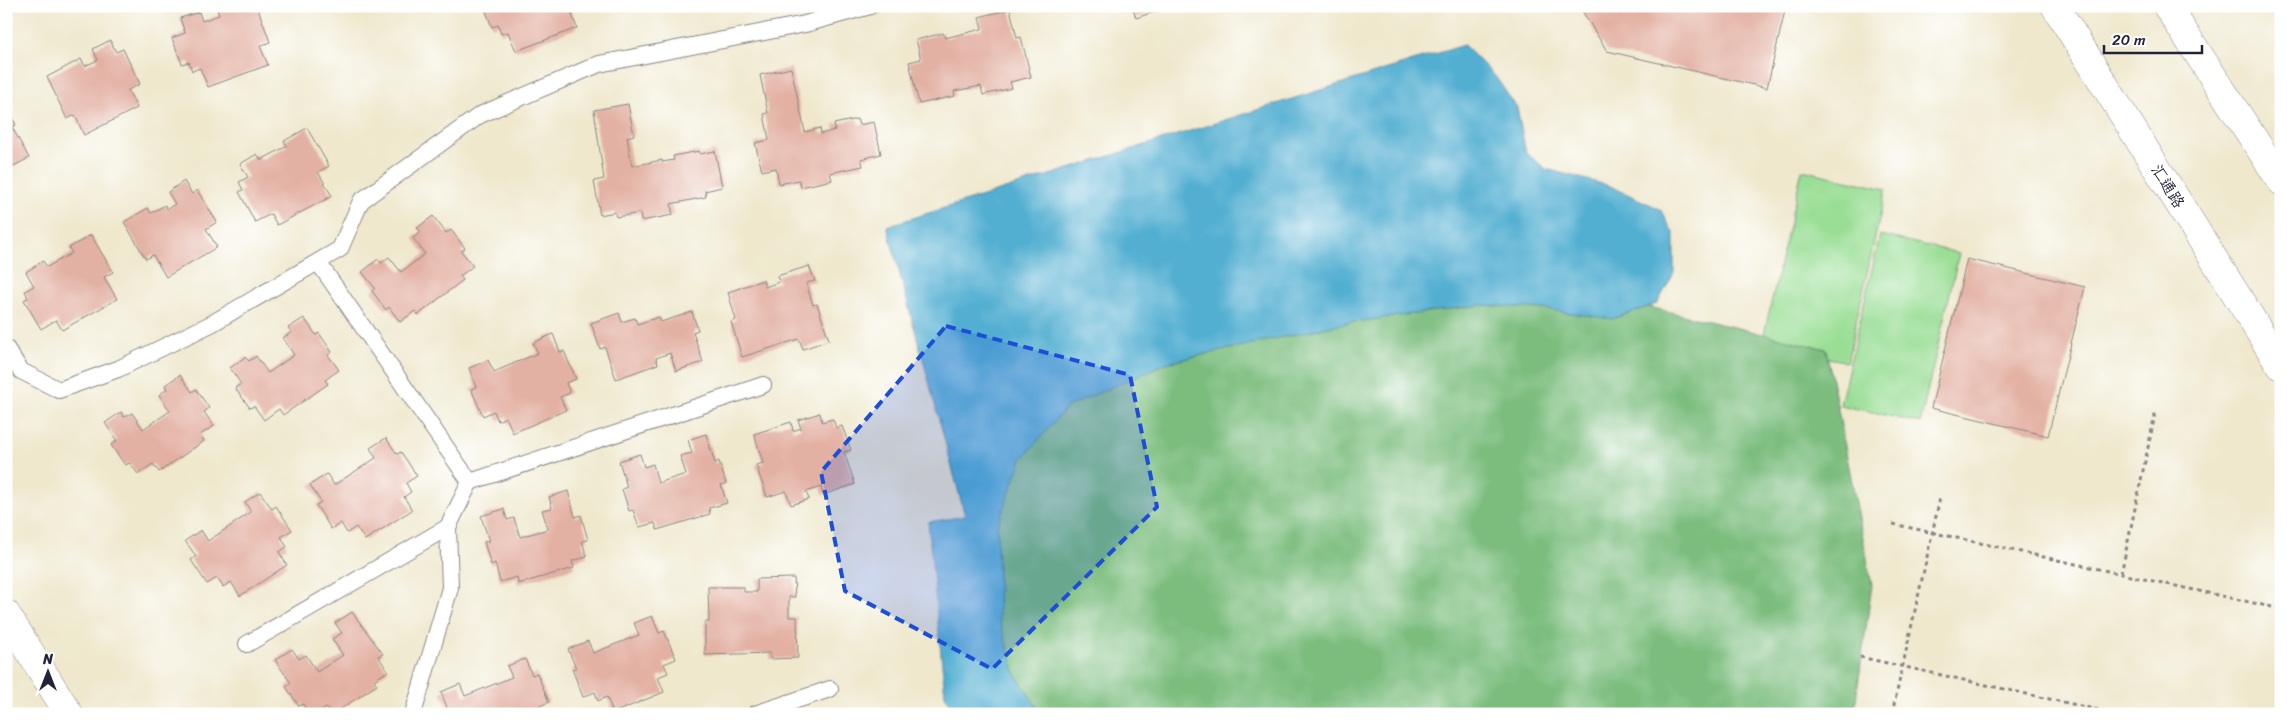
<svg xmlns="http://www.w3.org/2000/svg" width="2287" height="720" viewBox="0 0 2287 720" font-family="Sriracha,'LXGW WenKai TC',sans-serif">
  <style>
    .green { fill: #9ade95; stroke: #5e8068 }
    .forest { fill: #7bbd7e; stroke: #4e705c }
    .water { fill: #53afd1; stroke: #3a6886 }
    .building { fill: #e3b1a3 }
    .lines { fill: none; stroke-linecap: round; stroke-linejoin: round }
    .lane-casing { stroke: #888584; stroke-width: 18 }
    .street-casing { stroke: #888584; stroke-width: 29 }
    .primary-casing { stroke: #888584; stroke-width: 29 }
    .path { stroke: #888584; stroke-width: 3; stroke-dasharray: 4 4; stroke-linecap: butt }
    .lane { stroke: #fff; stroke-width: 16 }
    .street { stroke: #fff; stroke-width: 28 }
    .primary { stroke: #fff; stroke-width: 28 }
    .marked { fill: #1d4ed8; fill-opacity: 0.2; stroke: #1d4ed8; stroke-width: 4; stroke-dasharray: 10 6; stroke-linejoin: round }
    .labels { text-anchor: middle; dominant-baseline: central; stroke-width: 4; stroke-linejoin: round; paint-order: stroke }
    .street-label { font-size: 16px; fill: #22223b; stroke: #fff }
  </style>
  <rect width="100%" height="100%" fill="#fff"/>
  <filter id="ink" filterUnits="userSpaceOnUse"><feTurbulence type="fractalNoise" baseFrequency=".02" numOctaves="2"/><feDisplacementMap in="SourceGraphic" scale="10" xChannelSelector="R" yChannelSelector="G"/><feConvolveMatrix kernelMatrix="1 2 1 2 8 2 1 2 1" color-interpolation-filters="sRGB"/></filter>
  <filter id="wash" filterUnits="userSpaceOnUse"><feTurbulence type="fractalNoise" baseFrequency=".0096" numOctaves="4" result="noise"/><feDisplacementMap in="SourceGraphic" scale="20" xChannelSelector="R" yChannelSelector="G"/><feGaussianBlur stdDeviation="1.12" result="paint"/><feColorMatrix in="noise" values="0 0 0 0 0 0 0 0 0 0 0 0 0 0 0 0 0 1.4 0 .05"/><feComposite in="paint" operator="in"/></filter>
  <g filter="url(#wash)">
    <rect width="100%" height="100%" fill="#efe8cd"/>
    <!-- green -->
    <path class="green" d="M 1802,170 L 1886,189 L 1847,362 L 1762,343 Z
      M 1880,235 L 1959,253 L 1920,423 L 1840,405 Z"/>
    <!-- forest -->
    <path class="forest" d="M 1573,289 L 1826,349 L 1872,585 L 1854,714 L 1008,714 L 981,563 L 1031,425 L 1106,370 L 1364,300 Z"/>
    <!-- water -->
    <path class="water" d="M 1464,45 L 1495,76 L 1517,108 L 1526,153 L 1546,169 L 1610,186 L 1660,209 L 1674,234 L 1674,273 L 1657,304 L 1612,319 L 1542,309 L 1481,305 L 1347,323 L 1166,363 L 1067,407 L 1022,459 L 997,526 L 999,620 L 1016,675 L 1041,714 L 955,714 L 945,695 L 928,522 L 965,516 L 887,226 Z"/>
    <g id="blocks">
      <!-- building -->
      <path class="building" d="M 225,6 L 257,6 L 270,42 L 260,46 L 268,65 L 208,87 L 200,68 L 192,71 L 189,62 L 182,64 L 172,38 L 185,33 L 180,18 L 199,12 L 202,21 L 219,15 L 217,9 Z
        M 484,6 L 569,6 L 577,28 L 516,51 L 508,32 L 501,34 L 498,25 L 492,27 Z
        M 1132,6 L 1169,6 L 1169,7 L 1136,18 Z
        M 1579,6 L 1786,6 L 1767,88 L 1607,51 Z
        M 1010,9 L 1017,38 L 1021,37 L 1031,77 L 1010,82 L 1012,88 L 983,95 L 981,86 L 954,91 L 955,96 L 919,104 L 909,62 L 921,59 L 916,40 L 943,33 L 945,38 L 982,29 L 979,17 Z
        M 110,40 L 116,52 L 123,49 L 140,84 L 128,90 L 137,108 L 84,135 L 75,115 L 67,119 L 47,77 L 81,59 L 85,66 L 98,60 L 93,49 Z
        M 791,68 L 805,132 L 820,128 L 821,134 L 835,130 L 834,124 L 857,119 L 859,125 L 874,122 L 881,154 L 861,159 L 863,166 L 830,173 L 832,180 L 801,187 L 799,180 L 779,184 L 776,168 L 762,171 L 755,143 L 769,140 L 764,114 L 768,113 L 760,75 Z
        M 628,104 L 634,135 L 627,137 L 632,166 L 662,160 L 662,162 L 674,160 L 673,156 L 699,151 L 700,154 L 715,151 L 722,187 L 705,191 L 706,197 L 671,204 L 673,215 L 641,221 L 640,213 L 616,217 L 615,212 L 600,215 L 594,181 L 604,179 L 594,110 Z
        M 6,107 L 16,125 L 12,127 L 29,158 L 6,170 Z
        M 307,128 L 329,166 L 318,172 L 332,196 L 277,225 L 271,214 L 255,222 L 239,192 L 243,190 L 239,182 L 248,177 L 240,164 L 257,154 L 261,160 L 287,146 L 284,141 Z
        M 184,181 L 192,194 L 197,190 L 217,222 L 206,229 L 217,247 L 166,277 L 153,255 L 146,259 L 124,222 L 148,208 L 151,213 L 165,205 L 167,209 L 175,204 L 168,192 Z
        M 433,216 L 446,233 L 451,230 L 465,248 L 461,251 L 473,266 L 460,276 L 463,280 L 418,315 L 415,311 L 400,322 L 389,307 L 386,310 L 372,291 L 375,288 L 362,272 L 378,259 L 381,263 L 389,257 L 401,272 L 425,254 L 413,238 L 421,232 L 417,228 Z
        M 91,235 L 113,272 L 104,277 L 117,299 L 62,330 L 56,320 L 41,329 L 24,300 L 28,298 L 25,291 L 34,286 L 26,272 L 43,261 L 47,267 L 72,253 L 69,248 Z
        M 1967,259 L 2085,287 L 2048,436 L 1931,408 Z
        M 809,266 L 815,281 L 806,283 L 813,305 L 817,304 L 829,340 L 803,349 L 799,339 L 742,357 L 731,322 L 736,320 L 728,292 L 763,280 L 765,287 L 779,282 L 777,276 Z
        M 692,312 L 698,330 L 693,332 L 703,362 L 676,371 L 670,353 L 656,358 L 658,364 L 616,379 L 605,347 L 600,349 L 591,323 L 619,313 L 622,322 L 635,318 L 637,324 L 659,317 L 661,322 Z
        M 304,318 L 316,335 L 319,333 L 332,352 L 328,355 L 339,370 L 325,380 L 328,384 L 283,415 L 279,409 L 264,420 L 254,406 L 250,408 L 235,388 L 241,384 L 230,368 L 245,357 L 249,361 L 256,356 L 268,373 L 294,355 L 283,338 L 292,332 L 288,328 Z
        M 553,334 L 560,352 L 564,351 L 576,379 L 566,383 L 570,393 L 560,397 L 566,410 L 513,433 L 506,417 L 498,421 L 494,411 L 483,416 L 471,389 L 476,387 L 469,368 L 488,360 L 494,372 L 538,353 L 533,343 Z
        M 180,375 L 192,392 L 196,389 L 209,408 L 204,412 L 214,426 L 200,435 L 204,441 L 159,472 L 153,464 L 138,474 L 130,463 L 125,465 L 111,445 L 117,441 L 105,423 L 121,412 L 124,417 L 132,413 L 143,429 L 170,411 L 159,395 L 167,389 L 165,385 Z
        M 820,413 L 822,422 L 833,419 L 836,428 L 842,426 L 851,450 L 844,452 L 855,484 L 823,495 L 821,487 L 806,492 L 809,499 L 791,505 L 786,491 L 767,497 L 756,465 L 763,463 L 754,434 L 791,422 L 793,431 L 801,428 L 798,420 Z
        M 706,434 L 715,463 L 719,461 L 726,484 L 721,485 L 727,503 L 709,508 L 710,514 L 657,530 L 655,523 L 639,527 L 633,510 L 629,511 L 622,489 L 627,487 L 619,461 L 640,454 L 644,467 L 653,464 L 658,483 L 686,474 L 680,456 L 692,453 L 688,440 Z
        M 386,438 L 397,454 L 401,452 L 417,476 L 406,483 L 411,492 L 404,497 L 412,510 L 365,540 L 356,527 L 347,533 L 341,523 L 331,529 L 316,505 L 321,502 L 310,485 L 327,474 L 334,485 L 376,458 L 370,448 Z
        M 568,491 L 575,517 L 581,515 L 588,540 L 582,541 L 587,557 L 572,561 L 574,568 L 518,584 L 517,577 L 500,582 L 495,563 L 491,565 L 484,542 L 489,541 L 481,516 L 504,509 L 507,520 L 514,518 L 520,537 L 548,529 L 542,510 L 552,508 L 549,497 Z
        M 260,492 L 272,509 L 276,506 L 292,530 L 281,537 L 287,547 L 279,552 L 287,565 L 240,596 L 231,582 L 223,587 L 217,578 L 207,584 L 191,560 L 196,556 L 185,541 L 201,530 L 208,541 L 251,512 L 245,502 Z
        M 794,578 L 795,597 L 789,597 L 789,617 L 797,617 L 798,658 L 770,659 L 770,653 L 705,655 L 705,622 L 709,622 L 708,587 L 744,587 L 744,592 L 757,592 L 757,579 Z
        M 352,612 L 383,654 L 378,656 L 388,671 L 374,680 L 377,685 L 333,714 L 326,708 L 317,714 L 309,714 L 303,704 L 299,706 L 286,687 L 291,683 L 275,660 L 292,649 L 299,659 L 306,655 L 317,672 L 343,655 L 332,639 L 342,633 L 335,623 Z
        M 652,616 L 659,633 L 664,631 L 676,659 L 664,664 L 668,673 L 658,677 L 664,692 L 613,713 L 607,697 L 598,701 L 595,692 L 583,697 L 572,669 L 576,668 L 568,649 L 588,641 L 593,653 L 639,635 L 634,623 Z
        M 525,659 L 532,675 L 537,673 L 549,702 L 537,707 L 539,714 L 445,714 L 448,710 L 441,692 L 460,684 L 465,696 L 512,677 L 507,666 Z"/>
    </g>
  </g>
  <g filter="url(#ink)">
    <use href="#blocks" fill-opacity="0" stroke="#888584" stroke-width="1"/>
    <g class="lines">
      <defs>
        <path id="lane" d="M 318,262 L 470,482 L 763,385
          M 6,348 L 21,371 L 59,390 L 118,369 L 211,324 L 340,249 L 361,201 L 480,115 L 599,64 L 805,24 L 870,6
          M 247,644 L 448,527 L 470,482
          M 413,714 L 450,588 L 448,527
          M 755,714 L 830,689"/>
        <path id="street" d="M 6,614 L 69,714"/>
        <path id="primary" d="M 2055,6 L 2281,366
          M 2167,6 L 2281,181"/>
      </defs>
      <!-- lane casing -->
      <use href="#lane" class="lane-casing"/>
      <!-- street casing -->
      <use href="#street" class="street-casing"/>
      <!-- primary casing -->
      <use href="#primary" class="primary-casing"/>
      <!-- path -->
      <path class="path" d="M 1893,524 L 2281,609
        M 2121,574 L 2156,410
        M 1860,657 L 2117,714
        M 1892,714 L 1940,498
        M 2271,714 L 2281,689"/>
      <!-- lane -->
      <use href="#lane" class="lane"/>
      <!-- street -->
      <use href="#street" class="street"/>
      <!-- primary -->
      <use href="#primary" class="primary"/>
    </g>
  </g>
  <!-- marked area -->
  <path class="marked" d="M 946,326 L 1130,375 L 1157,507 L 992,669 L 845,591 L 821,472 Z"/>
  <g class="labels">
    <!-- street labels -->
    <g class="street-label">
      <text transform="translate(2168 186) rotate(58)">汇通路</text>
    </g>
  </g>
  <!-- margin -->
  <rect width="2287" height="720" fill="none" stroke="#fff" stroke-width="25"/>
  <!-- north arrow -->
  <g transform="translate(48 672)" stroke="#ffffff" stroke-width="4" paint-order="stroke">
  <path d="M0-4L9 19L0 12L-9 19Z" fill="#22223b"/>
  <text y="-8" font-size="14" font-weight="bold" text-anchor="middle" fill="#22223b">N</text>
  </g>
  <!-- scale -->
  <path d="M2104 45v8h98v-8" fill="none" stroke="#22223b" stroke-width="2.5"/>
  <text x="2112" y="45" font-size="15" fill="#22223b" stroke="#ffffff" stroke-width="4" paint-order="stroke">20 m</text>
</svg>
